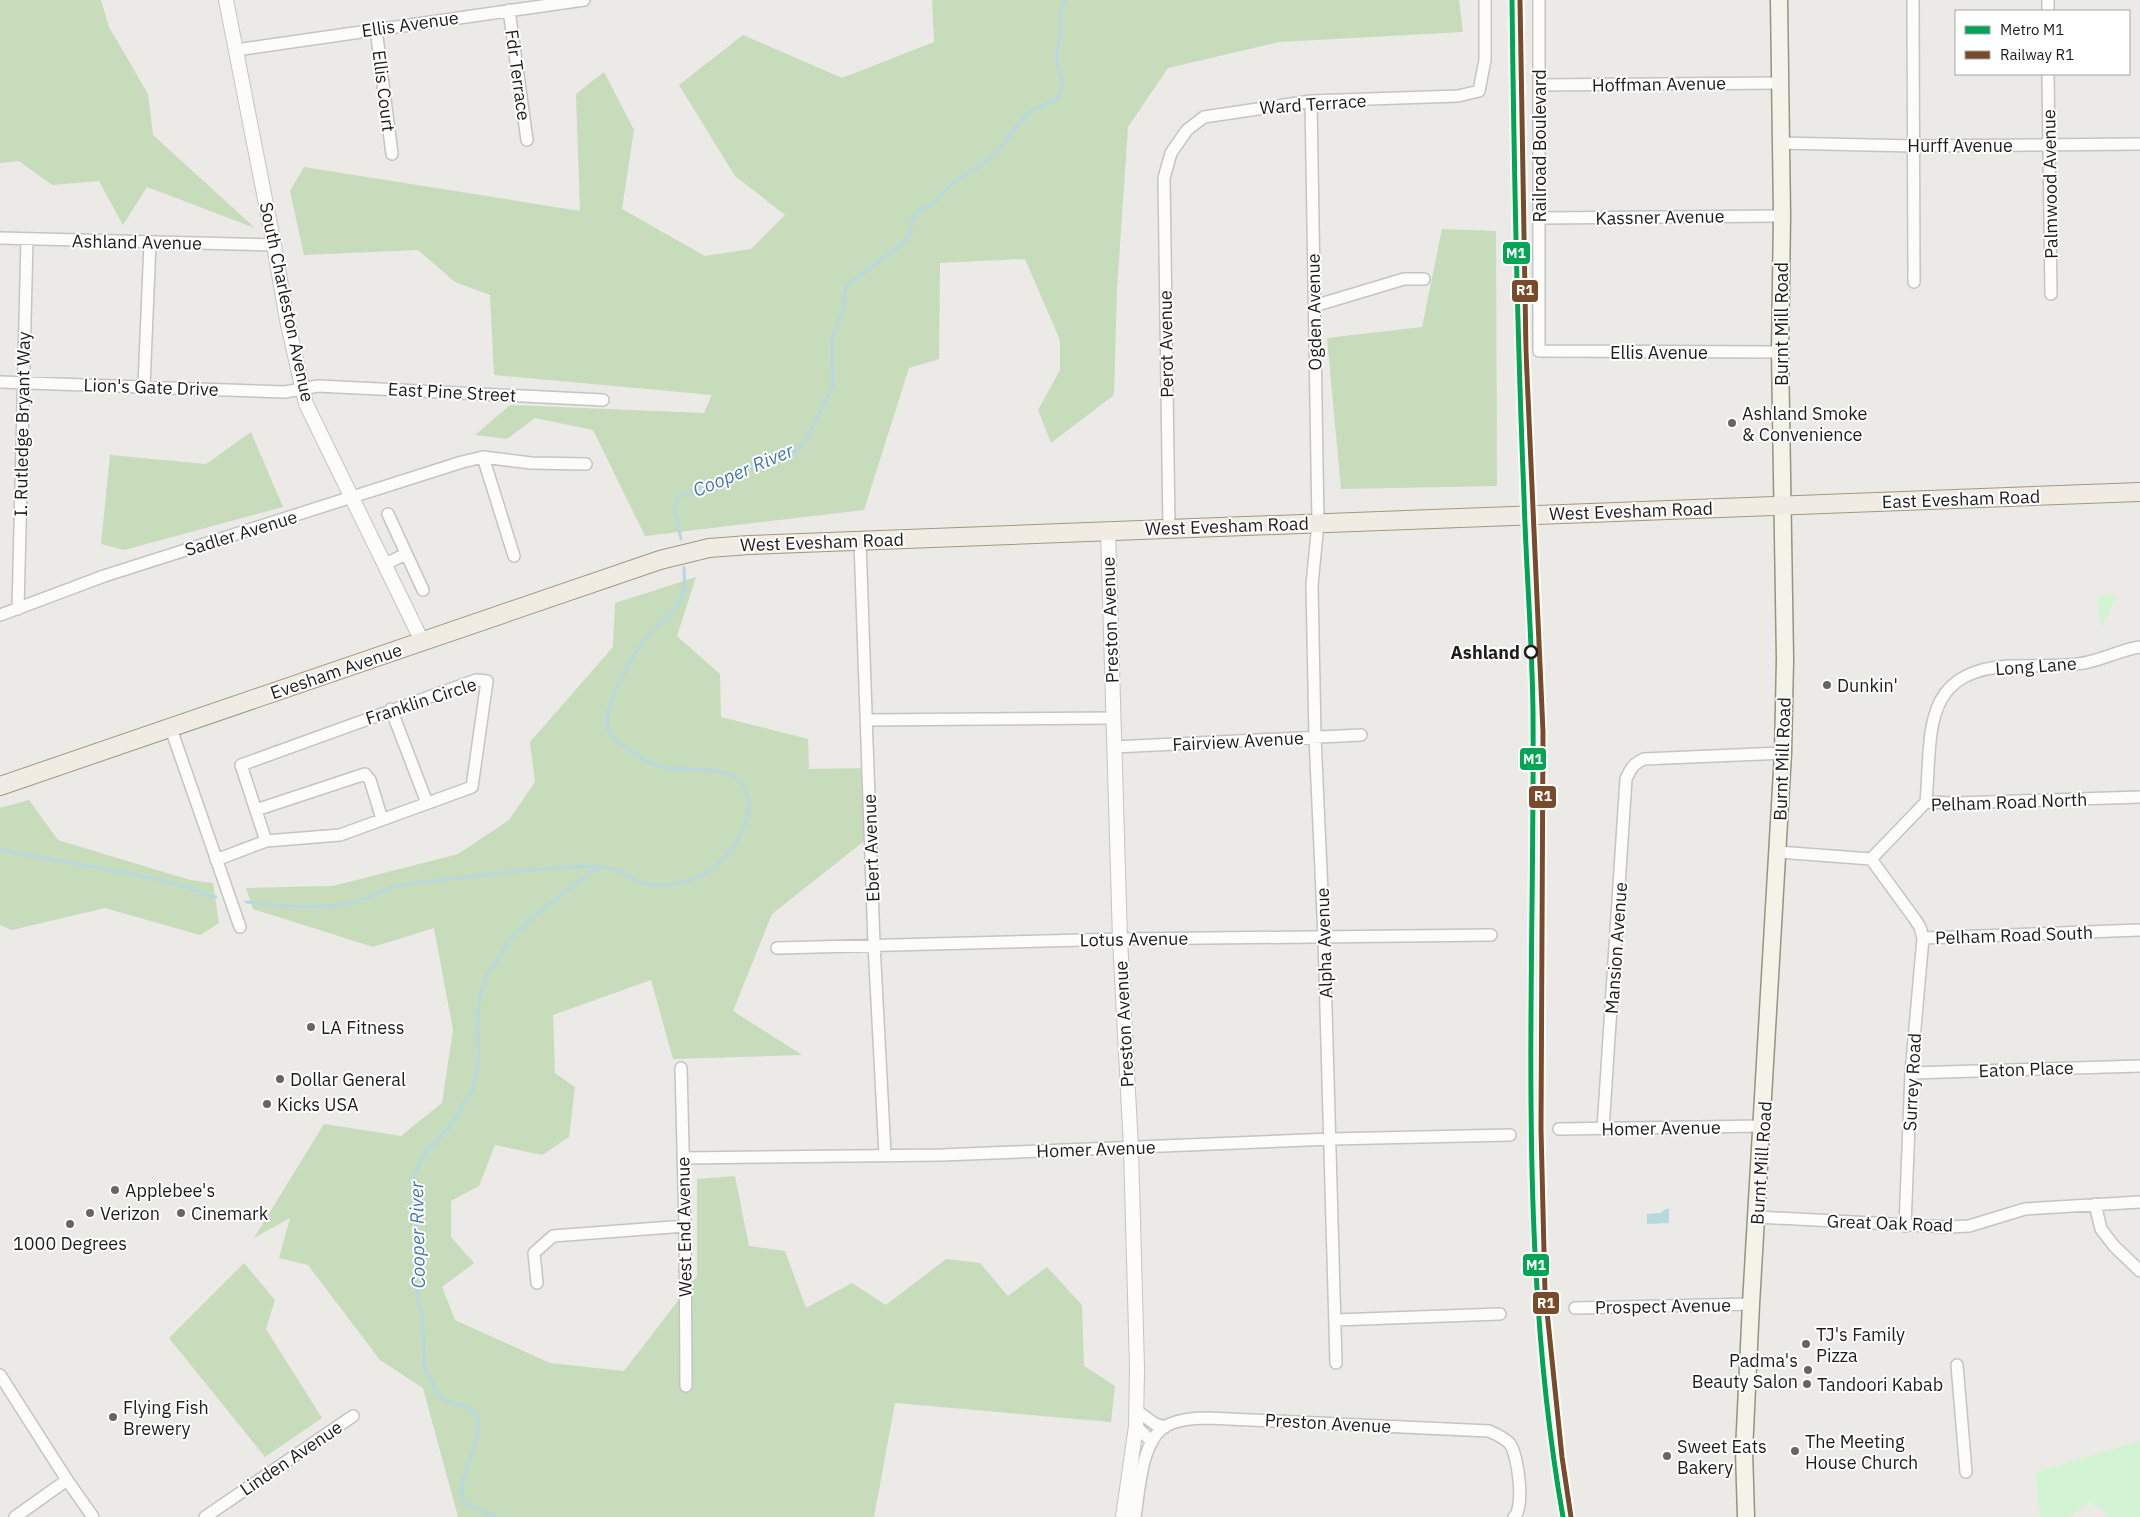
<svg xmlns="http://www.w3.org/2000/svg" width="2140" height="1517" viewBox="0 0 2140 1517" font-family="'IBM Plex Sans',sans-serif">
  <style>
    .forest { fill: #c6dcba }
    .park { fill: #d2f4d3 }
    .water { fill: #b8d8e1 }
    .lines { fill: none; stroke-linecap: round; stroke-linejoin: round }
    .stream { stroke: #b8d8e1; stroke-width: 3 }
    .minor-casing { stroke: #c4c4c2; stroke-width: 14 }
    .tertiary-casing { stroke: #c4c4c2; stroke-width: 16 }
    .secondary-casing { stroke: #94967d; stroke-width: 19 }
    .primary-casing { stroke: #a29882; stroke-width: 20 }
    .minor { stroke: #fcfcfb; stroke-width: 11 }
    .tertiary { stroke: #fcfcfb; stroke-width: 14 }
    .secondary { stroke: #f3f3e9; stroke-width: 16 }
    .primary { stroke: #f1ece3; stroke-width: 18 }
    .rail-1-casing { stroke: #fff; stroke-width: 9 }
    .rail-1 { stroke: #7a4b2a; stroke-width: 5 }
    .metro-1-casing { stroke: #fff; stroke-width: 9 }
    .metro-1 { stroke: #00a651; stroke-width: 5 }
    .poi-dot { fill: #656563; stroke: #fff; stroke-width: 2 }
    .stop-dot { fill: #fff; stroke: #1d1d1d; stroke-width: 2.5 }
    .labels { text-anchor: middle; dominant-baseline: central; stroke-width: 4; stroke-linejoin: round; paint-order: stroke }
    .street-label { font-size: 18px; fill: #1d1d1d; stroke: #fff }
    .poi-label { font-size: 18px; fill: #1d1d1d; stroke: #fff; text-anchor: start }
    .stop-label { font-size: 18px; font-weight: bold; fill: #1d1d1d; stroke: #fff; text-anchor: end }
    .water-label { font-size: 19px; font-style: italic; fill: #4679b1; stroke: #fff }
    .line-badge { stroke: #fff; stroke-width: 2 }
    .badge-label { font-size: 14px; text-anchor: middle; font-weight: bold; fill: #fff }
  </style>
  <rect width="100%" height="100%" fill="#eceae6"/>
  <!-- forest -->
  <path class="forest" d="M 0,0 L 101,0 L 109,27 L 148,94 L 153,135 L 255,228 L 147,187 L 123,225 L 99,181 L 52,185 L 19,161 L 0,163 Z
    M 932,0 L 1459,0 L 1463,32 L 1279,42 L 1168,68 L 1128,127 L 1117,290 L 1114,395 L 1051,443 L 1038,410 L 1060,370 L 1060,340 L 1025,259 L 940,263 L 939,359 L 909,368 L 864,510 L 645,536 L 593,430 L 535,418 L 507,439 L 475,435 L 510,405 L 704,413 L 712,395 L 494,375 L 490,295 L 455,282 L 418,250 L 304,255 L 290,191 L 304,167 L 580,211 L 576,94 L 604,72 L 634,130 L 622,209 L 705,256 L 751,249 L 785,215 L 735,176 L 679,85 L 743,35 L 842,78 L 934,42 Z
    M 1442,229 L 1496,231 L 1497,486 L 1341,489 L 1327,338 L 1422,327 Z
    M 251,432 L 283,507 L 124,550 L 101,544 L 110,455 L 206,464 Z
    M 696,577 L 677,636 L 720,674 L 721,717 L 808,739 L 809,769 L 872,768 L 873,834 L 772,914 L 733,1011 L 802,1055 L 673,1059 L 651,980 L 553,1015 L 555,1073 L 575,1087 L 569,1137 L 542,1155 L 495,1145 L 479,1186 L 451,1201 L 451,1237 L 474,1263 L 442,1287 L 455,1320 L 550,1363 L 624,1371 L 697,1276 L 697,1179 L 735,1176 L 749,1246 L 785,1251 L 806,1308 L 852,1283 L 886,1305 L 946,1259 L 980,1263 L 1008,1296 L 1047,1267 L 1082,1305 L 1084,1366 L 1115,1386 L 1111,1422 L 895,1403 L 874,1517 L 458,1517 L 423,1388 L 380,1360 L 308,1265 L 279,1258 L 290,1218 L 254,1238 L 324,1124 L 401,1136 L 442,1103 L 453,1030 L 434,928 L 373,947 L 253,909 L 246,888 L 333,886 L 458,854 L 509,820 L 535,782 L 530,742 L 613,647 L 615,603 Z
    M 29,800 L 58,840 L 190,880 L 213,883 L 219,923 L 200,935 L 105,908 L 12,930 L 0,925 L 0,808 Z
    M 244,1263 L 275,1300 L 266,1329 L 322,1418 L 265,1457 L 169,1338 Z"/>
  <!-- park -->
  <path class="park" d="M 2117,595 L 2101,629 L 2097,596 Z
    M 2140,1441 L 2140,1517 L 2109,1517 L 2103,1510 L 2088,1502 L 2069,1517 L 2040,1517 L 2036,1472 Z"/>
  <!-- water -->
  <path class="water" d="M 1665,1209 L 1669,1209 L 1669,1223 L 1647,1224 L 1647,1214 L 1661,1213 Z"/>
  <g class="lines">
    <!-- stream -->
    <path class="stream" d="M 681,539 L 675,512 L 676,502 L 680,496 L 709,484 L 723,482 L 745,468 L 774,461 L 791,454 L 799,449 L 806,440 L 833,386 L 832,338 L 843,308 L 845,289 L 851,282 L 901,245 L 910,233 L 913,218 L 921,209 L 931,206 L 954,182 L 981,165 L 998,151 L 1026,115 L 1034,109 L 1052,102 L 1059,96 L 1062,82 L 1057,62 L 1057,48 L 1061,38 L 1061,9 L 1066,0
      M 0,850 L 153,878 L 190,888 L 208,896 L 216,897
      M 246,902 C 281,906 318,910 352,903 C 368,900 380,889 399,886 C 424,881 450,879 476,876 C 503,873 530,869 558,868 C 576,867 596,865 613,869 C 622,872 629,878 638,881 C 656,889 678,884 696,878 C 722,869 757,823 747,794 C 736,759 687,774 661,767 C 648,763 636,755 625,747 C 616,741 607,734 607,722 C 606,700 635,650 650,633 C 661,621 674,613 681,599 C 686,590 684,578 684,567
      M 496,1517 C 489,1513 469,1507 464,1501 C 453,1484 484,1439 478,1417 L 467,1407 L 447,1401 L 438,1395 L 425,1369 L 422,1317 L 416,1289 L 419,1249 L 413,1199 L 414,1176 L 424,1154 L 451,1125 L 472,1090 L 479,1060 L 477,1024 L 480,995 L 486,977 L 510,940 L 531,918 L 597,868"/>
    <defs>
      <path id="minor" d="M 1539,0 L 1539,351 L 1780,352
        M 1913,0 L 1914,282
        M 2048,0 L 2048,11
        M 509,10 L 527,140
        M 376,29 L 392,154
        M 236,50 L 584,0
        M 2048,74 L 2051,294
        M 1539,85 L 1780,83
        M 1311,101 L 1318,523 L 1312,585 L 1315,737 L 1324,937 L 1336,1363
        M 1780,143 L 1914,146 L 2140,144
        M 1539,218 L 1782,216
        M 0,238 L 274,245
        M 1314,306 L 1404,279 L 1424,279
        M 0,382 L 285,392 L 318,386 L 603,400
        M 144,386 L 150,243
        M 483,457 L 514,556
        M 388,514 L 423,590
        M 1169,529 L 1164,178 L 1171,153 L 1187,130 L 1204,117 L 1311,101 L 1458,96 L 1479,91 L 1485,60 L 1485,0
        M 860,541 L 874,944 L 885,1154
        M 385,564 L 406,554
        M 18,609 L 27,239
        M 0,615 L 104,576 L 462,462 L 483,457 L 531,463 L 586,464
        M 391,709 L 427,803
        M 866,720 L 1113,718
        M 171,729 L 240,927
        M 1114,747 L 1361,735
        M 1926,802 C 1932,734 1920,671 2009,666 C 2031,665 2055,667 2077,664 C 2099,662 2119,650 2140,647
        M 256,810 L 365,774 L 370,780 L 382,819
        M 1778,852 L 1871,859
        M 1871,859 L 1914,918 L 1920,927 L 1923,938 L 1911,1073 L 1905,1226
        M 1871,859 L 1926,802 L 1956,803 L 2140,797
        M 216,860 L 266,841 L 340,835 L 472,787 L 487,681 L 476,680 L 241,765 L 266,841
        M 1923,938 L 2140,930
        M 777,948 L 1120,939 L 1491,935
        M 681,1068 L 685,1226 L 686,1386
        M 1911,1073 L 2140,1066
        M 1559,1129 L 1763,1126
        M 1603,1129 L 1626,779 C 1631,768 1633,764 1644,759 L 1783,753
        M 683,1158 L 942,1155 L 1331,1139 L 1510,1135
        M 2095,1204 L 2101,1229 L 2114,1246 L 2140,1271
        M 1757,1217 L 1948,1227 L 1969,1226 L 2025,1209 L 2140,1202
        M 537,1283 L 534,1253 L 553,1236 L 685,1226
        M 1575,1308 L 1751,1304
        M 1335,1320 L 1500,1314
        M 1957,1365 L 1966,1472
        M 0,1375 L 67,1480 L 93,1517
        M 1137,1411 L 1155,1424 L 1165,1427
        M 1136,1426 L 1152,1442
        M 15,1517 L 67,1480
        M 205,1517 L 353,1416
        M 1135,1517 C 1139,1492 1141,1440 1166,1426 C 1179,1419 1193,1418 1208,1418 L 1489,1431 C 1496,1434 1505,1438 1510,1444 C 1518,1455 1525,1508 1514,1517"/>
      <path id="tertiary" d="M 226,0 L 274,245 L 287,320 L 306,404 L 422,641
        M 1108,531 L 1120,939 L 1131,1148 L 1137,1368 L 1136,1426 L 1123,1517"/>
      <path id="secondary" d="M 1746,1517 L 1744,1451 L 1751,1304 L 1783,753 L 1785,659 L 1780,352 L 1782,216 L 1779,0"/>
      <path id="primary" d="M 0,786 L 660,560 L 709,548 L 749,545 L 2140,492"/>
    </defs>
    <!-- minor casing -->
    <use href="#minor" class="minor-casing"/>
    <!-- tertiary casing -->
    <use href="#tertiary" class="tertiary-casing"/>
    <!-- secondary casing -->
    <use href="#secondary" class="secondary-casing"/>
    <!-- primary casing -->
    <use href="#primary" class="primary-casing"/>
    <!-- minor -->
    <use href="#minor" class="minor"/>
    <!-- tertiary -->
    <use href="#tertiary" class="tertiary"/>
    <!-- secondary -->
    <use href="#secondary" class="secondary"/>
    <!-- primary -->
    <use href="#primary" class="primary"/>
    <defs>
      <path id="rail-1" d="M 1520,0 L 1526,352 L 1543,732 L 1541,1129 L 1545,1292 L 1562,1457 L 1571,1517"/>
    </defs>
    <!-- rail-1 casing -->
    <use href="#rail-1" class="rail-1-casing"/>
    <!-- rail-1 -->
    <use href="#rail-1" class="rail-1"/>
    <defs>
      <path id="metro-1" d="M 1512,0 C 1514,165 1517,331 1524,496 C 1526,567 1532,638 1533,710 C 1535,979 1516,1251 1563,1517"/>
    </defs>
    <!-- metro-1 casing -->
    <use href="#metro-1" class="metro-1-casing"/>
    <!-- metro-1 -->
    <use href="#metro-1" class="metro-1"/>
  </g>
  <!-- markers -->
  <g class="poi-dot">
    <circle cx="1732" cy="423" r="5"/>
    <circle cx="1827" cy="685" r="5"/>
    <circle cx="311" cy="1027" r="5"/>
    <circle cx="280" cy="1079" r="5"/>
    <circle cx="267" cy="1104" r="5"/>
    <circle cx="115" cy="1190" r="5"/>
    <circle cx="90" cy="1213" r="5"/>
    <circle cx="181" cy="1213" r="5"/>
    <circle cx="70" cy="1224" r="5"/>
    <circle cx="1806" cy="1344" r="5"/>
    <circle cx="1808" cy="1370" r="5"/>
    <circle cx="1807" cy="1384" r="5"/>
    <circle cx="113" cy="1417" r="5"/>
    <circle cx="1795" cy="1451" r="5"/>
    <circle cx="1667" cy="1456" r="5"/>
  </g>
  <circle class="stop-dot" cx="1531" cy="652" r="6"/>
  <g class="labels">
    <!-- street labels -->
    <g class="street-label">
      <text transform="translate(410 24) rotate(-8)">Ellis Avenue</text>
      <text transform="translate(518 75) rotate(82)">Fdr Terrace</text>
      <text transform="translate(1659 84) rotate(-1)">Hoffman Avenue</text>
      <text transform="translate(384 91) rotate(83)">Ellis Court</text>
      <text transform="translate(1313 104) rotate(-4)">Ward Terrace</text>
      <text x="1960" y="145">Hurff Avenue</text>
      <text transform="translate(1539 146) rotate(-90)">Railroad Boulevard</text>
      <text transform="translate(2050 184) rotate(-91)">Palmwood Avenue</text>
      <text transform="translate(1660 217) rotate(-1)">Kassner Avenue</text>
      <text transform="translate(137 242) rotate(1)">Ashland Avenue</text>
      <text transform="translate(287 302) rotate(78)">South Charleston Avenue</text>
      <text transform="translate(1314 312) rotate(-91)">Ogden Avenue</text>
      <text transform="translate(1781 324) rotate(-90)">Burnt Mill Road</text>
      <text transform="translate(1166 344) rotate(-91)">Perot Avenue</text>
      <text x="1659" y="352">Ellis Avenue</text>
      <text transform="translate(151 387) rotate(2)">Lion's Gate Drive</text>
      <text transform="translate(452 392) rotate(3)">East Pine Street</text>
      <text transform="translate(22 424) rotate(-89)">I. Rutledge Bryant Way</text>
      <text transform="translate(1961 499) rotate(-2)">East Evesham Road</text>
      <text transform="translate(1631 511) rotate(-2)">West Evesham Road</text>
      <text transform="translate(1227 526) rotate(-2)">West Evesham Road</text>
      <text transform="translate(241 533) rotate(-17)">Sadler Avenue</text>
      <text transform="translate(822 542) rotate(-2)">West Evesham Road</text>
      <text transform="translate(1110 620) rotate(-92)">Preston Avenue</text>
      <text transform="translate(2036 666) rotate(-4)">Long Lane</text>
      <text transform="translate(336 671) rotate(-19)">Evesham Avenue</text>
      <text transform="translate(421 701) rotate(-18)">Franklin Circle</text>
      <text transform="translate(1238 741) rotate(-3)">Fairview Avenue</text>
      <text transform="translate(1782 759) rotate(-88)">Burnt Mill Road</text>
      <text transform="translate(2009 802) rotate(-2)">Pelham Road North</text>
      <text transform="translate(871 848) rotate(-92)">Ebert Avenue</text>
      <text transform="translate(2014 935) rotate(-2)">Pelham Road South</text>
      <text transform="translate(1134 939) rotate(-1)">Lotus Avenue</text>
      <text transform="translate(1324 943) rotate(-92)">Alpha Avenue</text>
      <text transform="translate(1616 948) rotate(-86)">Mansion Avenue</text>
      <text transform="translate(1124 1024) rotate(-93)">Preston Avenue</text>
      <text transform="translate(2026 1069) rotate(-2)">Eaton Place</text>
      <text transform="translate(1912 1082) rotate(-87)">Surrey Road</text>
      <text transform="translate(1661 1128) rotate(-1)">Homer Avenue</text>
      <text transform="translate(1096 1149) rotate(-2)">Homer Avenue</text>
      <text transform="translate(1761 1163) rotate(-86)">Burnt Mill Road</text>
      <text transform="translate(1890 1223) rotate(2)">Great Oak Road</text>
      <text transform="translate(684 1227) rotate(-91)">West End Avenue</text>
      <text transform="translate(1663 1306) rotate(-1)">Prospect Avenue</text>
      <text transform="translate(1328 1423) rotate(3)">Preston Avenue</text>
      <text transform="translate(291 1458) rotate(-34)">Linden Avenue</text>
    </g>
    <!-- poi labels -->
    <g class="poi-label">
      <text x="1742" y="413">Ashland Smoke<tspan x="1742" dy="21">&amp; Convenience</tspan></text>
      <text x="1837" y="685">Dunkin'</text>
      <text x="321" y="1027">LA Fitness</text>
      <text x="290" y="1079">Dollar General</text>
      <text x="277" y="1104">Kicks USA</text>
      <text x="125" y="1190">Applebee's</text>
      <text x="100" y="1213">Verizon</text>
      <text x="191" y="1213">Cinemark</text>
      <text x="70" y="1243" text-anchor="middle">1000 Degrees</text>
      <text x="1816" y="1334">TJ's Family<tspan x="1816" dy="21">Pizza</tspan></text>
      <text x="1798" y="1360" text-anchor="end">Padma's<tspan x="1798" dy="21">Beauty Salon</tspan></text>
      <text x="1817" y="1384">Tandoori Kabab</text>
      <text x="123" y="1407">Flying Fish<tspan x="123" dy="21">Brewery</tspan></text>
      <text x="1805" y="1441">The Meeting<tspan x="1805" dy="21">House Church</tspan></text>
      <text x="1677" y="1446">Sweet Eats<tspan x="1677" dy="21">Bakery</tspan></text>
    </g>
    <!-- stop labels -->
    <g class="stop-label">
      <text x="1520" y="652">Ashland</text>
    </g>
    <!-- water labels -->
    <g class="water-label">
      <text transform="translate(743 470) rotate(-23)">Cooper River</text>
      <text transform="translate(417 1235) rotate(-91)">Cooper River</text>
    </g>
  </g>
  <g class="line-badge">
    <rect x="1502" y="241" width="29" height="24" rx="5" fill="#00a651"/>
    <rect x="1511" y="279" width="28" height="24" rx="5" fill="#7a4b2a"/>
    <rect x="1519" y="747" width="28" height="24" rx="5" fill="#00a651"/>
    <rect x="1528" y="785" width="29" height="24" rx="5" fill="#7a4b2a"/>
    <rect x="1522" y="1253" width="28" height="24" rx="5" fill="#00a651"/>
    <rect x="1532" y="1291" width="28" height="24" rx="5" fill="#7a4b2a"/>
  </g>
  <g class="badge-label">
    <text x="1516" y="258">M1</text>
    <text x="1525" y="295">R1</text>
    <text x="1533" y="764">M1</text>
    <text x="1543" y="801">R1</text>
    <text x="1536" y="1270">M1</text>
    <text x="1546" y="1308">R1</text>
  </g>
  <!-- legend -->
  <rect x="1955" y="10" width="175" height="65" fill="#ffffff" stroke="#a5a5a5"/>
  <rect x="1965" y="26" width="25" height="8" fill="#00a651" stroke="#a5a5a5"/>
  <text x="2000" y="35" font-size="15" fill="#1d1d1d">Metro M1</text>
  <rect x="1965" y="51" width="25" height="8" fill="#7a4b2a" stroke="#a5a5a5"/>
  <text x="2000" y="60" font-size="15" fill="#1d1d1d">Railway R1</text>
</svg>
